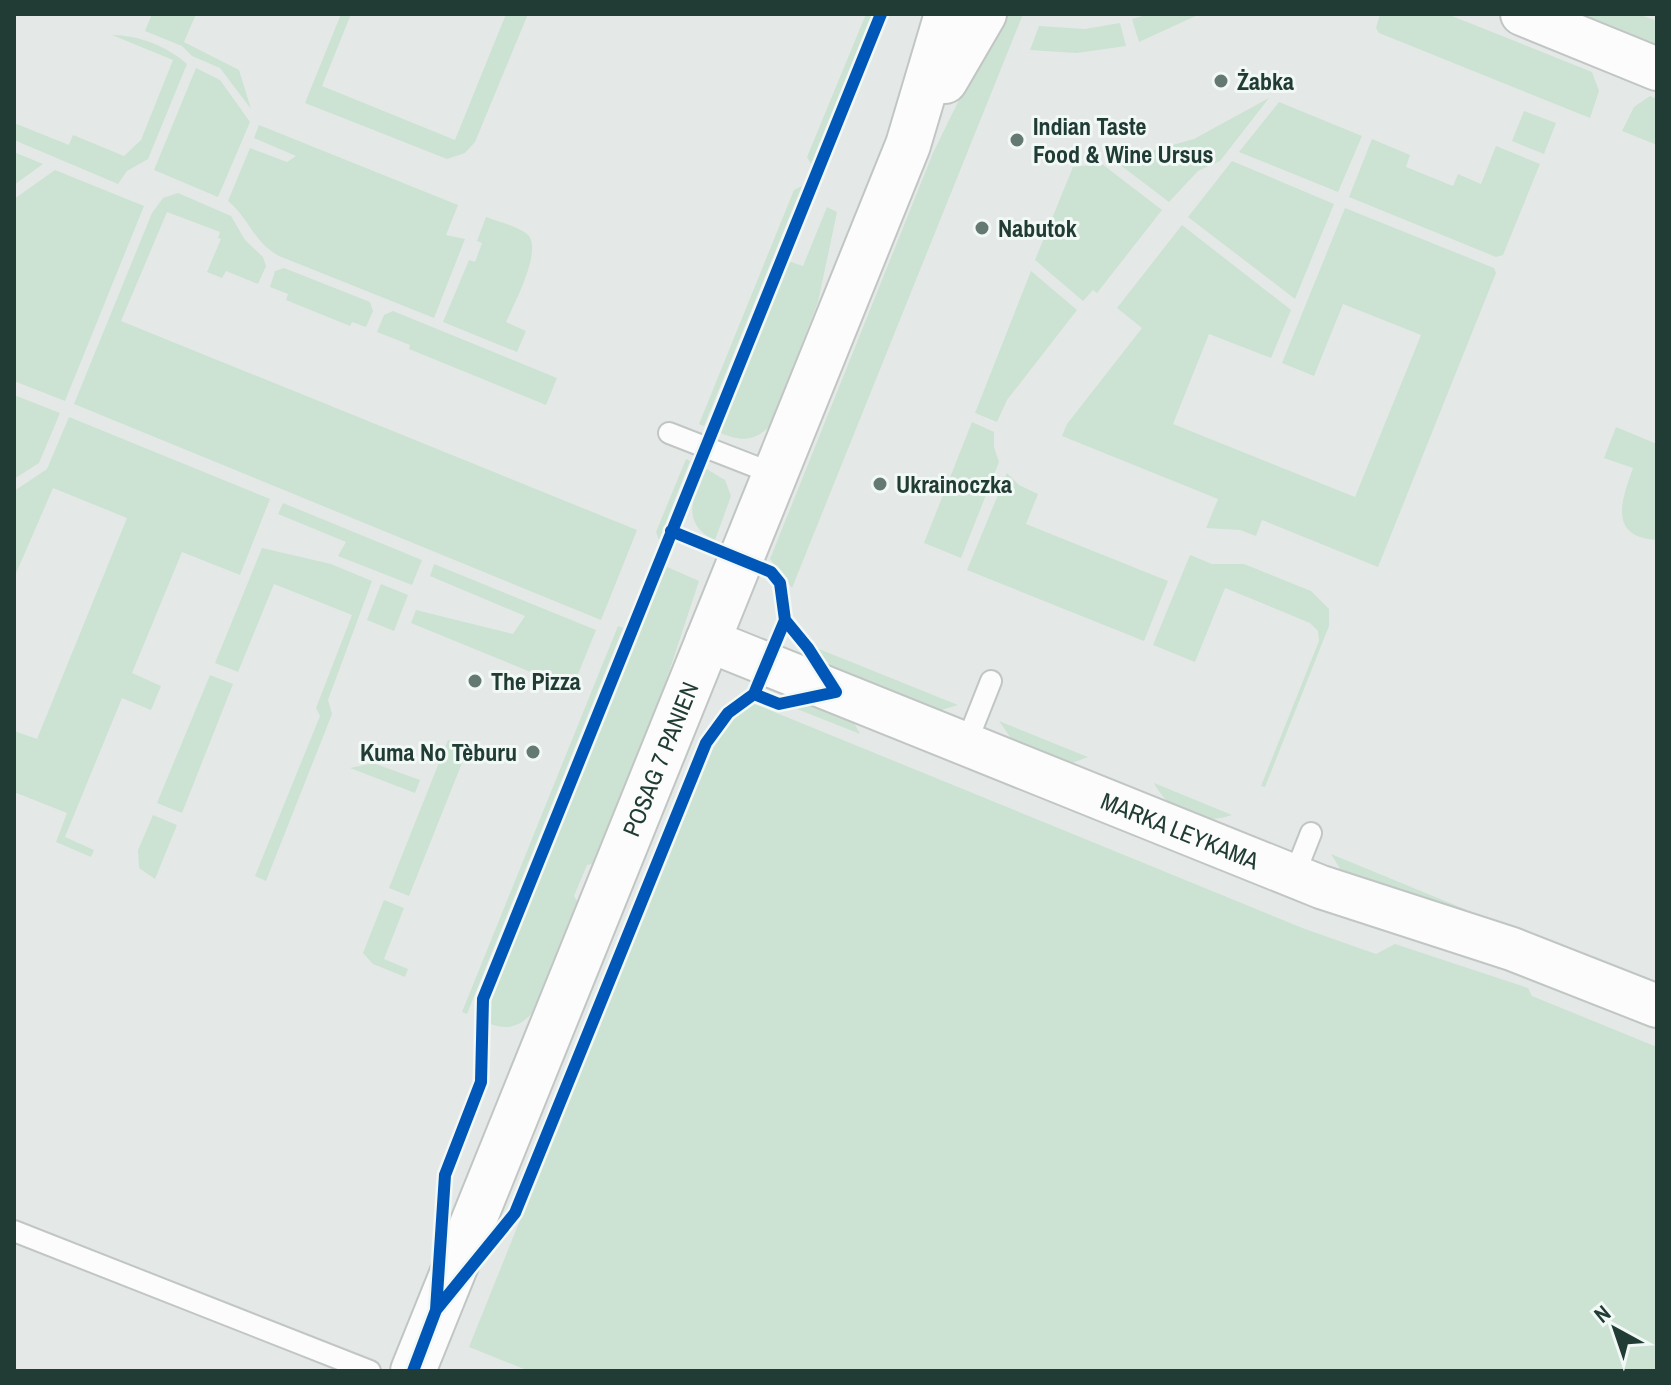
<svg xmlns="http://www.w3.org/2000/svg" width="1671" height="1385" viewBox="0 0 1671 1385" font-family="'Archivo Narrow',sans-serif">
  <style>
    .green { fill: #cce2d3 }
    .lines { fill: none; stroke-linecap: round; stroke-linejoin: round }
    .service-casing { stroke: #c1c6c4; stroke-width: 24 }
    .minor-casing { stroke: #c1c6c4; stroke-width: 46 }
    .tertiary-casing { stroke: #c1c6c4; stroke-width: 48 }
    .service { stroke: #fbfcfb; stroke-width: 20 }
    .minor { stroke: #fbfcfb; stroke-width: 42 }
    .tertiary { stroke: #fbfcfb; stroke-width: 44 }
    .cycleway-casing { stroke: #f1f8f5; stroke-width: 17 }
    .cycleway { stroke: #0057b8; stroke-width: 12 }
    .poi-dot { fill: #657973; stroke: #f1f8f5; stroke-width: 3 }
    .labels { text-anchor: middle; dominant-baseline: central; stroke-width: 6; stroke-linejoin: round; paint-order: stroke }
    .poi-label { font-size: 24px; font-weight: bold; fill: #213c35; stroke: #f1f8f5; text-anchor: start }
    .street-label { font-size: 24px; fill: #213c35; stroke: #f1f8f5 }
  </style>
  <rect width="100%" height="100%" fill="#e4e9e7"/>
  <!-- green -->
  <path class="green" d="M 152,14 L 196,14 L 184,42 L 239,70 L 251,109 L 220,68 L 192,56 L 182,46 L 145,31 Z
    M 341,14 L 351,14 L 322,86 L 455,140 L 506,14 L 528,14 L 475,142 L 465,153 L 447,159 L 305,103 Z
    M 866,14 L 872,14 L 811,164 L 807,157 Z
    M 1001,14 L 1023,14 L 792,588 L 770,559 L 933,153 Z
    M 1150,14 L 1200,14 L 1139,42 L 1132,19 Z
    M 1380,14 L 1447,14 L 1592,72 L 1599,91 L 1590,118 L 1379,33 L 1376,28 Z
    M 1568,14 L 1638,14 L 1657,21 L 1657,49 Z
    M 1120,23 L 1126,46 L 1077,53 L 1030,50 L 1039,26 L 1085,29 Z
    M 112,35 C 138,35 167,46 187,64 L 148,159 L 127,171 L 118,184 L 14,140 L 14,123 L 69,145 L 73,135 L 124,156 L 141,140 L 173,60 Z
    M 196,68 L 220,80 L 250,122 L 218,197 L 154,170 Z
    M 1650,96 L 1657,99 L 1657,145 L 1622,131 L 1634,107 Z
    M 1269,98 L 1220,161 L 1198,171 L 1169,202 L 1115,161 L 1194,139 Z
    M 1279,102 L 1362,136 L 1338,192 L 1239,152 Z
    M 1524,111 L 1556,123 L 1544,154 L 1512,141 Z
    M 259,125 L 458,205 L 446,235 L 465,239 L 434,318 L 279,256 C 254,243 249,218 228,201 L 250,148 L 287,162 L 296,156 L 254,138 Z
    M 1372,139 L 1410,155 L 1406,167 L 1453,186 L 1458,174 L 1481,184 L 1496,146 L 1540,164 L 1503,255 L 1496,257 L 1349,197 Z
    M 14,152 L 43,164 L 14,185 Z
    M 1232,161 L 1334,204 L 1295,299 L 1188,217 Z
    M 1102,164 L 1162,210 L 1097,293 L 1093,290 L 1083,301 L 1035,260 L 1073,167 Z
    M 55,170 L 144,206 L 65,401 L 14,381 L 14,199 Z
    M 802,186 L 704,426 L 699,424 L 794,190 Z
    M 178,193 L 231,216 L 245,240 L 263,257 L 266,266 L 258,284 L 226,271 L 222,278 L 207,272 L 221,239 L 218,238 L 220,232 L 167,212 L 121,321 L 637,530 L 601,620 L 74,404 L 152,213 L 163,198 Z
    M 827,207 L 837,212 L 818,302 L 770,426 C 753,443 739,441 718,432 L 788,261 L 803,266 Z
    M 1345,208 L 1494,268 L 1496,273 L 1378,567 L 1262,520 L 1256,536 L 1240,530 L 1206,528 L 1218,499 L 1062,436 L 1067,424 L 1142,328 L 1117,308 L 1182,225 L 1291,310 L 1271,358 L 1209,334 L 1173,424 L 1355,497 L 1421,335 L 1343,304 L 1314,376 L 1282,363 Z
    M 486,217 C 499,222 517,226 527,234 C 544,248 514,304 506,322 L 526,331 L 517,352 L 443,322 L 469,260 L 475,262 L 482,243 L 477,241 Z
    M 284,268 L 370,302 L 373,311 L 366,327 L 352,322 L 350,326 L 286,300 L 288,294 L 270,287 L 275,271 Z
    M 1031,271 L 1077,310 L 1007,400 L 997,422 L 975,413 Z
    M 393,311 L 557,378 L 546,405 L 409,349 L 410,345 L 377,332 L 384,315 Z
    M 14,395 L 60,413 L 39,463 L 14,479 Z
    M 69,417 L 270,499 L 240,575 L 182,552 L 132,673 L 161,686 L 151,710 L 122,698 L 65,837 L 94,850 L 91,857 L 56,842 L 67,813 L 14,792 L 14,731 L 37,739 L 127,518 L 53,488 L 14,578 L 14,491 L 47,469 Z
    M 972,422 L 994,432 L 994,447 L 999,462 L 961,558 L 924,543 Z
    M 1616,427 L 1657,444 L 1657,540 C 1607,537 1622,499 1633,468 L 1604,458 Z
    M 686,459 L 690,461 L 659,540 L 656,532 Z
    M 705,468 L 725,480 L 731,496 L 715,540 C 680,524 693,496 705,468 Z
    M 1007,473 L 1019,485 L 1038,494 L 1026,524 L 1168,581 L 1144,641 L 967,570 Z
    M 283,503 L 422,560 L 412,585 L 338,556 L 346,542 L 278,514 Z
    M 262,548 L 331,564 L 372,581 L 328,700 L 332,714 L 266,881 L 255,876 L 320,716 L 316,708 L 352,615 L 274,584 L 238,672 L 215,663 Z
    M 1190,555 L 1212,564 L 1244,564 L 1311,591 L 1329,609 L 1329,626 L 1265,787 L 1261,786 L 1319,641 L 1318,631 L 1310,623 L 1225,588 L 1195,662 L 1153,645 Z
    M 434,564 L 596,630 L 572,689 L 411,623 L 416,610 L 513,634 L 525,616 L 430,576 Z
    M 665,566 L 699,581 L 664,687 L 592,864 L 587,865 L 574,896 L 577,901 L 532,1013 C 519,1028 504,1031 486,1022 L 492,994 Z
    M 381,584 L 408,595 L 394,631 L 367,620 Z
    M 618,626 L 623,628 L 467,1014 L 462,1012 Z
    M 814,647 L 958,705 L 935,712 L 837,673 Z
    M 210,675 L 233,684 L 182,813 L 157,803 Z
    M 750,702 L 1305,929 L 1376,954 L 1395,944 L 1528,988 L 1532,996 L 1657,1047 L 1657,1371 L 529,1371 L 469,1347 L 711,745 L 736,711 Z
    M 814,702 L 851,717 L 860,734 L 792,707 Z
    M 999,721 L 1088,757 L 1067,765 L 1015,744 Z
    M 448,740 L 468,748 L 409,896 L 389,888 Z
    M 373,763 L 420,780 L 415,793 L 350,768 Z
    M 1154,783 L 1232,815 C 1199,826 1170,813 1154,783 Z
    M 153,815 L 177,825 L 155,879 L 139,868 L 138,850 Z
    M 1331,854 L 1467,910 L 1465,915 L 1342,872 Z
    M 384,900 L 404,908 L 384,959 L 408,969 L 405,977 L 373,964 L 363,953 Z"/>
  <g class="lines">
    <defs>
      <path id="service" d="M 669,433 L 774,474
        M 966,744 L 991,681
        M 1294,876 L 1311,833
        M 14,1231 L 370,1371"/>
      <g id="minor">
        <path d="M 1522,14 L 1657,69"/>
        <path id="s1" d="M 707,640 L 1321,887 L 1512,949 L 1657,1006"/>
      </g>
      <g id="tertiary">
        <path d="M 945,81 L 984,14"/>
        <path id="s2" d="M 413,1371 L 908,145 L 947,14"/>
      </g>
    </defs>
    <!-- service casing -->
    <use href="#service" class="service-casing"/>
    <!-- minor casing -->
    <use href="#minor" class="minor-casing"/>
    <!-- tertiary casing -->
    <use href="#tertiary" class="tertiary-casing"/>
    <!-- service -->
    <use href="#service" class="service"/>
    <!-- minor -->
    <use href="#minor" class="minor"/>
    <!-- tertiary -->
    <use href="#tertiary" class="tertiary"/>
    <defs>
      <path id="cycleway" d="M 754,694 L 779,704 L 836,692 L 808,648 L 785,620
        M 436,1310 L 515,1213 L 706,743 L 728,713 L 754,694 L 785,620 L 780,583 L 771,572 L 671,531
        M 413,1371 L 436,1310 L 445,1175 L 481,1082 L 483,999 L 881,14"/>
    </defs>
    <!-- cycleway casing -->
    <use href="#cycleway" class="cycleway-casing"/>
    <!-- cycleway -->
    <use href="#cycleway" class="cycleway"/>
  </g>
  <!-- markers -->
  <g class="poi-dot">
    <circle cx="1221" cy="81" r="8"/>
    <circle cx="1017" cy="140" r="8"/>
    <circle cx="982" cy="228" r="8"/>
    <circle cx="880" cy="484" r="8"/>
    <circle cx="475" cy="681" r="8"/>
    <circle cx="533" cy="752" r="8"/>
  </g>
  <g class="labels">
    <!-- poi labels -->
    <g class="poi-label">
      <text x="1237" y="81">Żabka</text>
      <text x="1033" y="126">Indian Taste<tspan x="1033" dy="28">Food &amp; Wine Ursus</tspan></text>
      <text x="998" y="228">Nabutok</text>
      <text x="896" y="484">Ukrainoczka</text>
      <text x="491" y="681">The Pizza</text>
      <text x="517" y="752" text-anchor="end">Kuma No Tèburu</text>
    </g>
    <!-- street labels -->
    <g class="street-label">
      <text stroke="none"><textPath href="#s2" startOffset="660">POSAG 7 PANIEN</textPath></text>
      <text stroke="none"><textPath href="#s1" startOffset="510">MARKA LEYKAMA</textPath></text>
    </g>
  </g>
  <!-- border -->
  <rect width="1671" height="1385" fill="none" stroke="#213c35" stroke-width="32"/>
  <!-- north arrow -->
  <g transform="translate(1615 1329) rotate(320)" stroke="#f1f8f5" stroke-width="6" paint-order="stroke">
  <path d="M0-6L14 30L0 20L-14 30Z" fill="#213c35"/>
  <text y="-12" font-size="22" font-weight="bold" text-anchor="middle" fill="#213c35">N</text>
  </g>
</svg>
